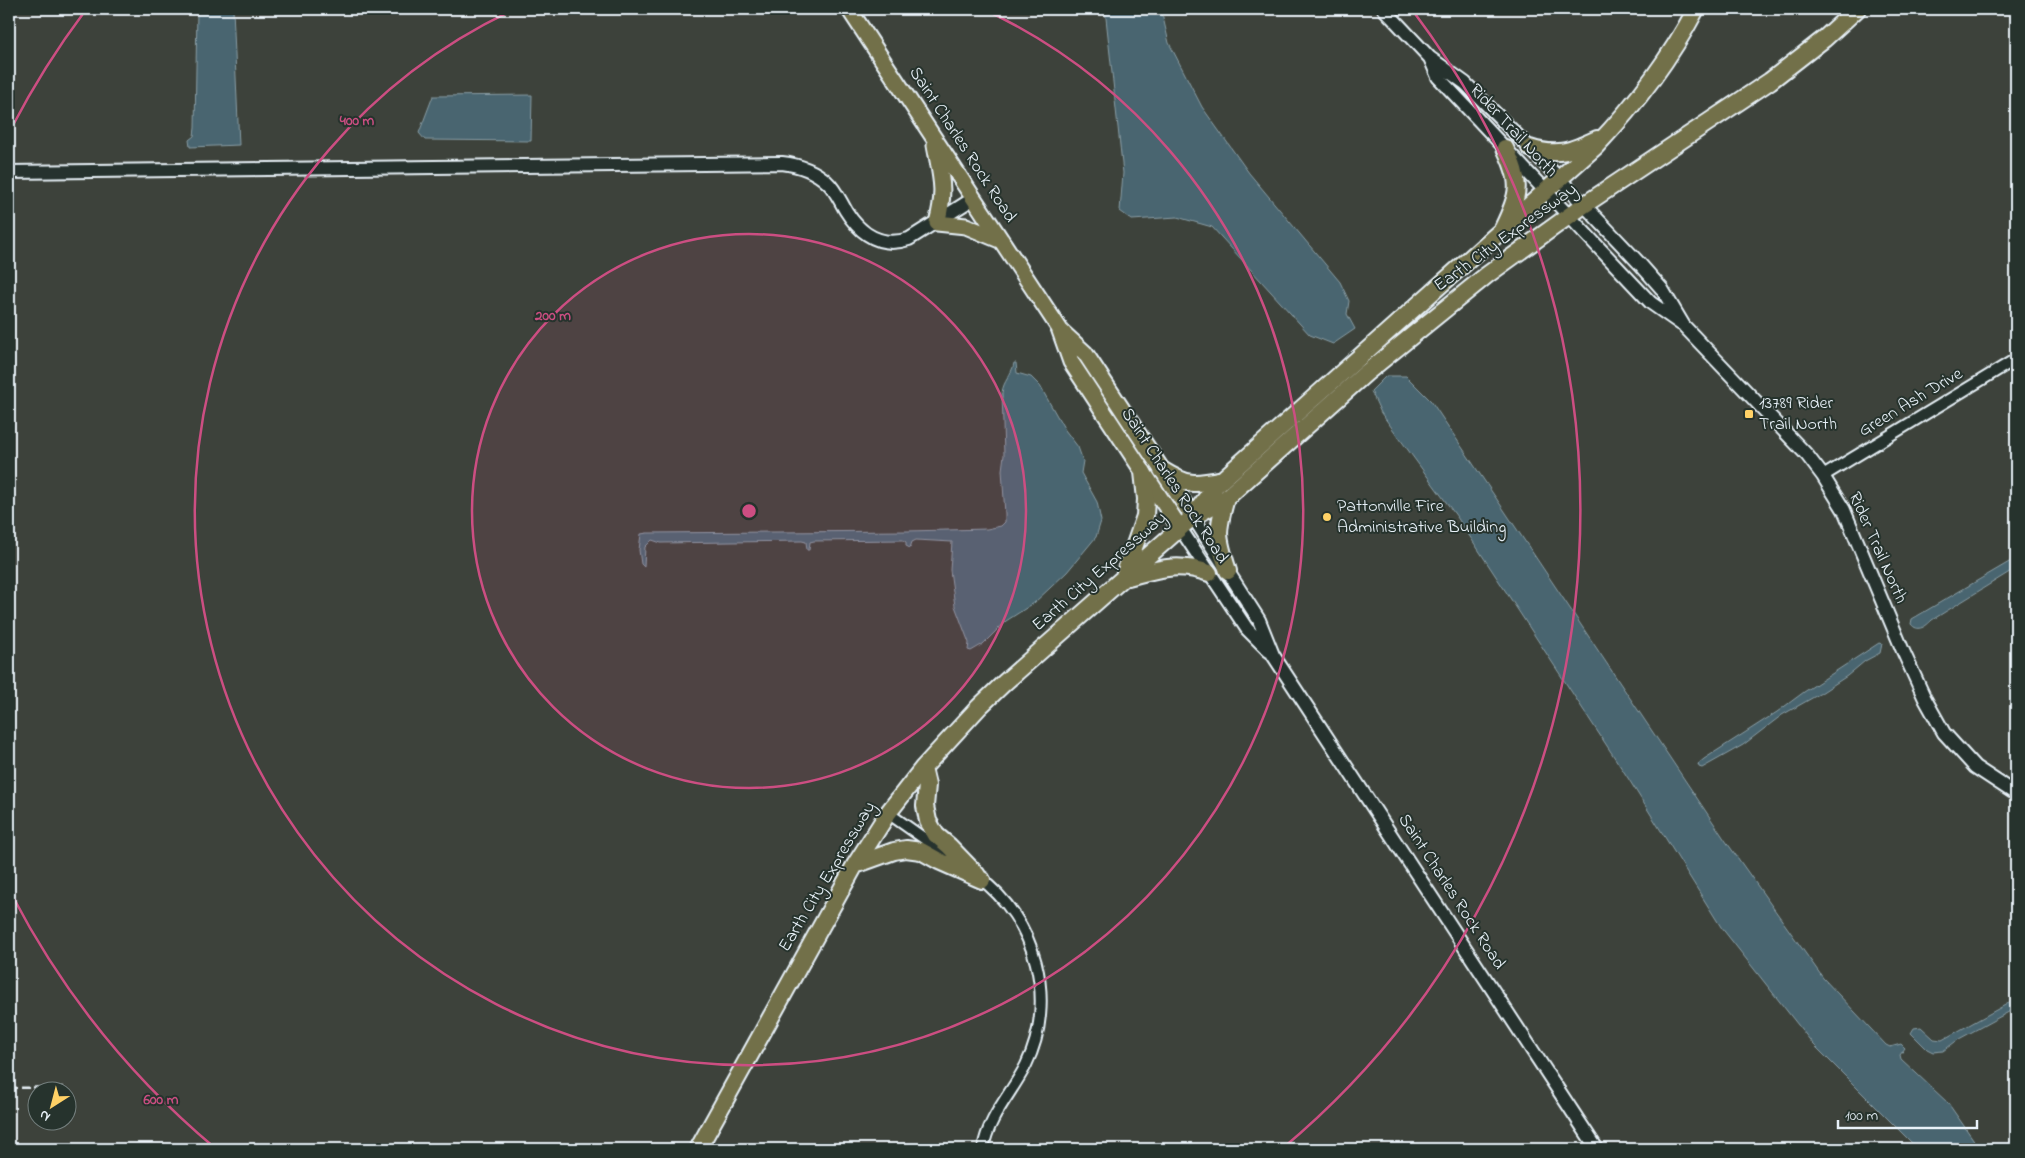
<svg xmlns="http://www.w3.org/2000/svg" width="2025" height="1158" viewBox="0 0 2025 1158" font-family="'Indie Flower',sans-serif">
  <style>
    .built { fill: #3c433a; fill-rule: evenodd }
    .water { fill: #4a656f; stroke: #899da6 }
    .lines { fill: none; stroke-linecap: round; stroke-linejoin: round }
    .minor-casing { stroke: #e8f1f8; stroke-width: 14 }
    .tertiary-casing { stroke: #e8f1f8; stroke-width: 16 }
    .primary-casing { stroke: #e8f1f8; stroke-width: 19 }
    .trunk-casing { stroke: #e8f1f8; stroke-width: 20 }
    .minor { stroke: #26332d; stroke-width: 10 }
    .tertiary { stroke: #26332d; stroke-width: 12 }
    .primary { stroke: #726f4a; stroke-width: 15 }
    .trunk { stroke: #726f4a; stroke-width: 16 }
    .rail { stroke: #e8f1f8; stroke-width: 2.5; stroke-dasharray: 8 4; stroke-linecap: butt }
    .ring { fill: none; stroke: #cc4e82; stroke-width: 2.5 }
    .poi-dot { fill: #ffd166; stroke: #26332d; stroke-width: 2 }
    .labels { text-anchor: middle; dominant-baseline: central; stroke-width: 4; stroke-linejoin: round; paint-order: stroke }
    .street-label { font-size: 18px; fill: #e8f1f8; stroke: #26332d }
    .poi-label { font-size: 18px; fill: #e8f1f8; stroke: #26332d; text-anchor: start }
    .centre { fill: #cc4e82; stroke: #26332d; stroke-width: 2.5 }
    .ring-label { font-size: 15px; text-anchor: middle; font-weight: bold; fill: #cc4e82; stroke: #26332d; stroke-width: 4; stroke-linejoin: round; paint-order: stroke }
  </style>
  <rect width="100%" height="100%" fill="#26332d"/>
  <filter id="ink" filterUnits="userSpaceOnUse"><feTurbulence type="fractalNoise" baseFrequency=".02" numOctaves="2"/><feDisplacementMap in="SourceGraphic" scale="10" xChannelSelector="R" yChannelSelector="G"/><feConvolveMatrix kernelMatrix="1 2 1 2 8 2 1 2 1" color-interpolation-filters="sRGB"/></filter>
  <g filter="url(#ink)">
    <!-- built -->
    <path class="built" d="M 9,9 L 2016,9 L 2016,1149 L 9,1149 ZM 38,1090 L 68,1090 L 68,1120 L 38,1120 Z"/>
    <!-- water -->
    <path class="water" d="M 197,9 L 233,9 L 239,145 L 190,147 L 189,140 L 194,136 L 195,128 Z
      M 1105,9 L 1161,9 L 1169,43 L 1202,107 L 1249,173 L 1340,282 L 1349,301 L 1347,314 L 1355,329 L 1333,344 L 1310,335 L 1212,227 L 1177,217 L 1132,220 L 1120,211 L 1123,173 Z
      M 532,95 L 531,141 L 425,140 L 419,133 L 433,96 Z
      M 1014,363 L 1016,363 L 1017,373 L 1031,377 L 1040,386 L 1065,430 L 1078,447 L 1083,461 L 1081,473 L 1097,502 L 1101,521 L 1096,537 L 1067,572 L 1034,603 L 1006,621 L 983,644 L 971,651 L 968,650 L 969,643 L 955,606 L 950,570 L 952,542 L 916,540 L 912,542 L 910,548 L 906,546 L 906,542 L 903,540 L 814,541 L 810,542 L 809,550 L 807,550 L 806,542 L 802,541 L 661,543 L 652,540 L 645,547 L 644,567 L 641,564 L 639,550 L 641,534 L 647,533 L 907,531 L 987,529 L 1001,526 L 1005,522 L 1005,514 L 1002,470 L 1004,455 L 1002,393 C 1003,381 1012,375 1014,363 Z
      M 1386,376 L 1406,376 L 1431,401 L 1725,840 L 1823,978 L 1886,1045 L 1890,1047 L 1901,1044 L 1905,1048 L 1900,1055 L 1901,1059 L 1948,1103 L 1980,1149 L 1918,1149 L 1813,1044 L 1721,927 L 1628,778 L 1457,517 L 1381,413 L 1371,391 Z
      M 2016,558 L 2016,568 L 1932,620 C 1926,626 1918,633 1911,624 L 1912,619 Z
      M 1879,643 L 1882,644 L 1880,653 L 1865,661 L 1847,676 L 1821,693 L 1782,715 L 1743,745 L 1702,768 L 1699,767 L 1698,764 L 1704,759 L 1777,712 L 1804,692 Z
      M 2016,999 L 2016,1008 L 1959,1039 L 1943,1051 L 1933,1052 L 1927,1049 L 1911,1033 L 1914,1028 L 1921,1027 L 1934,1039 L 1942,1040 Z"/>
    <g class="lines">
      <defs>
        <path id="minor" d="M 1823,476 L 2016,359
          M 888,813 L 956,861
          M 978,877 C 1036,919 1058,1000 1026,1065 C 1012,1093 988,1117 983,1149"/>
        <path id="tertiary" d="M 1384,9 L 1430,58 L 1465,83 L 1530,148 L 1640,264 L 1662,289 L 1684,326 L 1807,455 L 1823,476 L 1844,510 L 1903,651 L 1925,699 L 1944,733 L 1975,767 L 2016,794
          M 1430,58 L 1438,77 L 1651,303 L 1681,324
          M 9,172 L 782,163 C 799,165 814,170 827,182 C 835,189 840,201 846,211 C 861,235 881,248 909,239 L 974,198
          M 1193,517 L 1259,620 L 1273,655 L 1597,1149
          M 1180,528 L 1247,629 L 1269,651"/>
        <path id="primary" d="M 849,9 L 1059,328 L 1071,362 L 1180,528
          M 935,145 C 941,178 946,190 937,223 L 966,226 L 1002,241
          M 1061,331 L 1085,353 L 1193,517"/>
        <path id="trunk" d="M 1530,148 C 1558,157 1571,151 1597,139
          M 1503,228 C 1520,193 1522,183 1505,148
          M 1162,470 C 1188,486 1193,485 1223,479
          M 1226,498 C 1216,534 1217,536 1228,571
          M 1195,514 L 1215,486 L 1595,147 C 1634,106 1670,59 1696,9
          M 1124,576 L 1145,516 L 1146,499 L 1143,472
          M 1128,577 C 1159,569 1177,562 1209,573
          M 923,768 L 927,785 L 925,806 L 928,821 L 936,835 L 949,846 L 977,875
          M 855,865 L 894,851 L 906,849 L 921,851 L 939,861 L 982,880
          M 698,1149 L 855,865 L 888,813 L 923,768 L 979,707 L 1004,683 L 1180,528 L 1193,517 L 1226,498 L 1366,373 L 1487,275 L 1584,205 L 1770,81 L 1824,39 L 1857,9"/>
      </defs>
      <!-- minor casing -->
      <use href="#minor" class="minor-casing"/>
      <!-- tertiary casing -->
      <use href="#tertiary" class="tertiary-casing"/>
      <!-- primary casing -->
      <use href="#primary" class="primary-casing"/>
      <!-- trunk casing -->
      <use href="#trunk" class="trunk-casing"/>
      <!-- minor -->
      <use href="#minor" class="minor"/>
      <!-- tertiary -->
      <use href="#tertiary" class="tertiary"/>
      <!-- primary -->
      <use href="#primary" class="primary"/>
      <!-- trunk -->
      <use href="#trunk" class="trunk"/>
      <!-- rail -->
      <path class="rail" d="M 9,1088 L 64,1087"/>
    </g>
  </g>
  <!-- distance rings -->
  <circle cx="749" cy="511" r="277" fill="#cc4e82" fill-opacity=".12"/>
  <g class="ring">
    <circle cx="749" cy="511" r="277"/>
    <path d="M983 9A554 554 0 1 1 515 9"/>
    <path d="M215 1148A831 831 0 0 1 12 895M12 127A831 831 0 0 1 85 11M1413 11A831 831 0 0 1 1283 1148"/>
  </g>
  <!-- markers -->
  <g class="poi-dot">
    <rect x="1744" y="409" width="10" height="10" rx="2.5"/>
    <circle cx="1327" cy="517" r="5"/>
  </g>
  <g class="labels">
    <!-- street labels -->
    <g class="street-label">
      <text transform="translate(1513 131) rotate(47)">Rider Trail North</text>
      <text transform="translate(962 145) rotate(57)">Saint Charles Rock Road</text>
      <text transform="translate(1506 238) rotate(-36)">Earth City Expressway</text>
      <text transform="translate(1911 403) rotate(-31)">Green Ash Drive</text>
      <text transform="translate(1174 486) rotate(57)">Saint Charles Rock Road</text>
      <text transform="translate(1877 548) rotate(66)">Rider Trail North</text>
      <text transform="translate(1100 572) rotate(-41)">Earth City Expressway</text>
      <text transform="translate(828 877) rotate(-59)">Earth City Expressway</text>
      <text transform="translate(1451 892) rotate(57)">Saint Charles Rock Road</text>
    </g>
    <!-- poi labels -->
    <g class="poi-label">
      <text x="1759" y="404">13789 Rider<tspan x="1759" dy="21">Trail North</tspan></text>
      <text x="1337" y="507">Pattonville Fire<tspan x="1337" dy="21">Administrative Building</tspan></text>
    </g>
  </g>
  <circle cx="749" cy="511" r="8" class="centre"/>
  <g class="ring-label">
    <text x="357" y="125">400 m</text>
    <text x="553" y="320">200 m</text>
    <text x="161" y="1104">600 m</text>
  </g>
  <!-- margin -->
  <rect width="2025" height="1158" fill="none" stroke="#26332d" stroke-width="30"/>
  <rect x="15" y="15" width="1995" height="1128" fill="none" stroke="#e8f1f8" stroke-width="2" filter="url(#ink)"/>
  <!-- north arrow -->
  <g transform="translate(52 1106) rotate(216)"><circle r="24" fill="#26332d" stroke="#747f7e"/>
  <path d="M0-4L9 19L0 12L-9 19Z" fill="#ffd166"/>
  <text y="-8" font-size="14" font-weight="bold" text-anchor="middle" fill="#e8f1f8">N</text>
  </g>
  <!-- scale -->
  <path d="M1838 1120v8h139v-8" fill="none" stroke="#e8f1f8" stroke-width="2.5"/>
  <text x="1845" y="1120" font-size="15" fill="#e8f1f8" stroke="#26332d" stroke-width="4" paint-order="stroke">100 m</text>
</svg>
